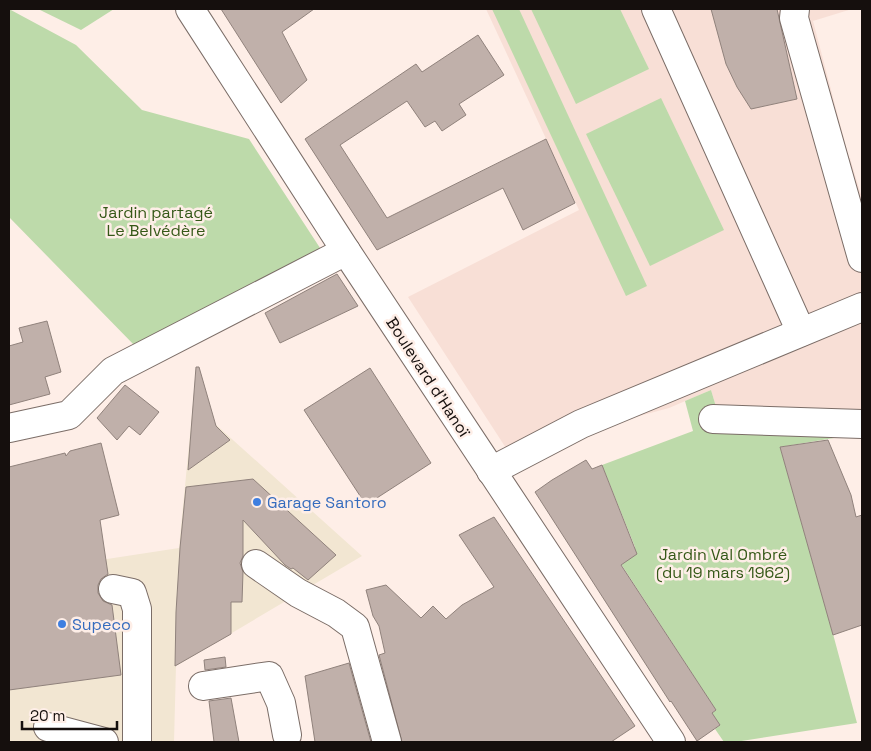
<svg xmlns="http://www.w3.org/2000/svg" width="871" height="751" font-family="'Space Grotesk',sans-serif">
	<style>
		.commercial { fill: #f2e6d2 }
		.built { fill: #f8dfd6 }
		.green { fill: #bddaaa }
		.building { fill: #c0b0aa; stroke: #90827c }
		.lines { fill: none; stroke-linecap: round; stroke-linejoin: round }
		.minor-casing { stroke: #7b6d67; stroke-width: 30 }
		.minor { stroke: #fff; stroke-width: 28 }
		.shop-dot { fill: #3f7fe0; stroke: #feeee7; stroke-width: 2 }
		.labels { text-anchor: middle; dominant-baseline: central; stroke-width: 5; stroke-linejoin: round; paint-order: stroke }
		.park-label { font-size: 16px; fill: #355817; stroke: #feeee7 }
		.street-label { font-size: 16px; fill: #150f0d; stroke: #feeee7 }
		.shop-label { font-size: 16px; fill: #366cbe; stroke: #feeee7; text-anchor: start }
	</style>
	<rect width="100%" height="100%" fill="#feeee7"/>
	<path class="commercial" d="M 193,404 L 362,556 L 176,666 L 174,742 L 9,742 L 9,574 L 179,548 Z"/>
	<path class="built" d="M 486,9 L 852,9 L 813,21 L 849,158 L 850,158 L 862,198 L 862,413 L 717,410 L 711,390 L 669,408 L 573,434 L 517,465 L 408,297 L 579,210 Z"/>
	<g class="green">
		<path d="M 9,9 L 76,45 L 142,110 L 249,139 L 322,251 L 136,347 L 9,217 Z"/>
		<path d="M 38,9 L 114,9 L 81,30 Z"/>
		<path d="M 492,9 L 519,9 L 647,286 L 626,296 Z"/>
		<path d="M 531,9 L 620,9 L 649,69 L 576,104 Z"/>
		<path d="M 661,98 L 724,230 L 650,266 L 586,134 Z"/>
		<path d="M 711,390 L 717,410 L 852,435 L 780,447 L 833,634 L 857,723 L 735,742 L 724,742 L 715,729 L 720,725 L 712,713 L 716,710 L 621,564 L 635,547 L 602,465 L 693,431 L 685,401 Z"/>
	</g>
	<g class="building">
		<path d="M 221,9 L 314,9 L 282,32 L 307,80 L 281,103 Z"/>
		<path d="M 711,9 L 777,9 L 797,99 L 751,109 L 737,87 L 726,64 Z"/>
		<path d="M 478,35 L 504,75 L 459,104 L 466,115 L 442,131 L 435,121 L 425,127 L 407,101 L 340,145 L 387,218 L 546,139 L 575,203 L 523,230 L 503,188 L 377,250 L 305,139 L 416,64 L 422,72 Z"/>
		<path d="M 337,274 L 358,306 L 280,343 L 265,313 Z"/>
		<path d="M 47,321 L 61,372 L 45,377 L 50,394 L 9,405 L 9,346 L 23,342 L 19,328 Z"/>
		<path d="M 196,367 L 199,367 L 216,426 L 230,440 L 188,470 Z"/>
		<path d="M 370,368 L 431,463 L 366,505 L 304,410 Z"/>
		<path d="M 125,385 L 159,412 L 140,435 L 129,426 L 117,440 L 97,418 Z"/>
		<path d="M 828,440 L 851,495 L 856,517 L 862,515 L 862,625 L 833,635 L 780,447 Z"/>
		<path d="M 101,443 L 119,515 L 100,520 L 108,574 L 101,579 L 98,585 L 98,593 L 103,601 L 112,605 L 121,675 L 9,690 L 9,467 L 65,453 L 66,456 L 70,451 Z"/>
		<path d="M 586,460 L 592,469 L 602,465 L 637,554 L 621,565 L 716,710 L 712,713 L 720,725 L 697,741 L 671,701 L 670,702 L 535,492 L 552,480 Z"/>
		<path d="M 253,479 L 336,555 L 308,580 L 293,568 L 291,569 L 285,565 L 243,520 L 243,556 L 240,563 L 243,572 L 242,602 L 231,602 L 231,634 L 175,666 L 176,612 L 180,548 L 186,487 Z"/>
		<path d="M 494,517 L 635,726 L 611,742 L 402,742 L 379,655 L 385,653 L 379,626 L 373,616 L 366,590 L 386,585 L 421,618 L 433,606 L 446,619 L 462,605 L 494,587 L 459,535 Z"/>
		<path d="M 225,657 L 226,667 L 205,670 L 204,660 Z"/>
		<path d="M 349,663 L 371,742 L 315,742 L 305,676 Z"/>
		<path d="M 231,698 L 239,742 L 214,742 L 209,701 Z"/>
	</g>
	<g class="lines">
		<defs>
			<g id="minor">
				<path d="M 190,9 L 346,251 L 671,742"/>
				<path d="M 656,9 L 801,332"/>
				<path d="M 795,9 L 794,18 L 862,258"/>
				<path d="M 713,419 L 862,424"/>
				<path d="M 9,428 L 69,415 L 113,371 L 346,251"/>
				<path d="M 491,471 L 581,424 L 862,307"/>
				<path d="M 256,564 L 298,593 L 336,613 L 355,627 L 387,742"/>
				<path d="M 113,589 L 132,593 L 137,609 L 137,742"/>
				<path d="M 203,686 L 269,676 L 281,703 L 287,735"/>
				<path d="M 48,727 L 104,742"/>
			</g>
		</defs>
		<use href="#minor" class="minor-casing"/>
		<use href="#minor" class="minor"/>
	</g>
	<g class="shop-dot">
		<circle cx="257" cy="502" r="5"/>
		<circle cx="62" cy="624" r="5"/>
	</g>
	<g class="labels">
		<g class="park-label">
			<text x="156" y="212">Jardin partagé<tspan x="156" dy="18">Le Belvédère</tspan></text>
			<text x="723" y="554">Jardin Val Ombré<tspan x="723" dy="18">(du 19 mars 1962)</tspan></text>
		</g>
		<g class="street-label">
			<text transform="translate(428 377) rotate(57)">Boulevard d'Hanoï</text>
		</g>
		<g class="shop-label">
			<text x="267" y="502">Garage Santoro</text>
			<text x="72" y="624">Supeco</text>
		</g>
	</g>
	<rect width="871" height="751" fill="none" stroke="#150f0d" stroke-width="20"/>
	<path d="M22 721v8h95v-8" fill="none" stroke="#150f0d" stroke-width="2.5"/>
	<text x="30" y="721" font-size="15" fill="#150f0d" stroke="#feeee7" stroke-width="4" paint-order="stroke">20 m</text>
</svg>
